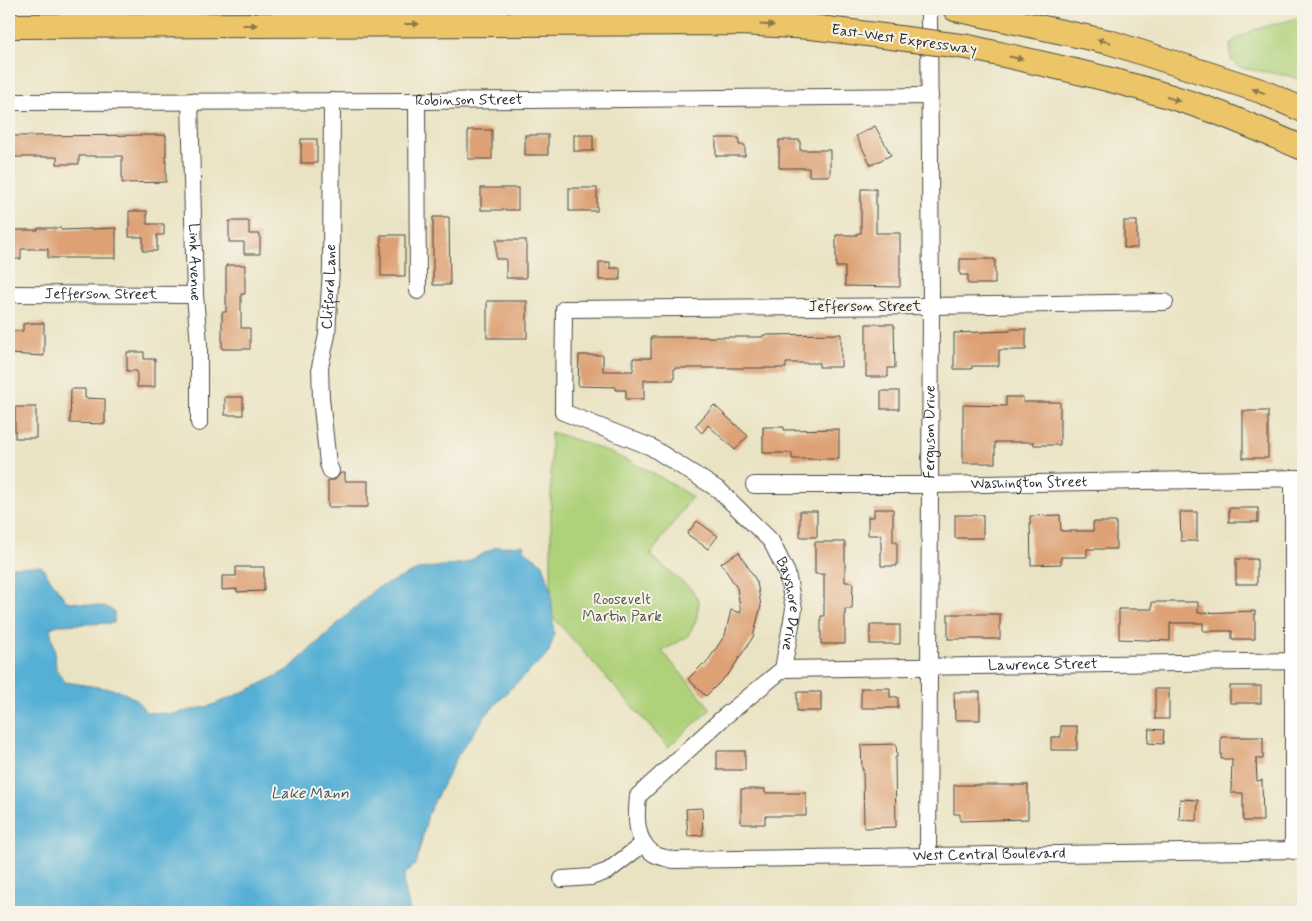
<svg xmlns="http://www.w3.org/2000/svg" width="1312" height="921" font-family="Mynerve,sans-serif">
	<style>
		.green { fill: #afd17a; stroke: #6d7e52 }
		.water { fill: #57b0d5; stroke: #416e80 }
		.building { fill: #dda174 }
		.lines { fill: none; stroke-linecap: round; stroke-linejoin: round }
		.minor-casing { stroke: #484742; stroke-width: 18 }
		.highway-casing { stroke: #484742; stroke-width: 26 }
		.minor { stroke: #fff; stroke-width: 16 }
		.highway { stroke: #ecc569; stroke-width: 24 }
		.highway-bridge-casing { stroke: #484742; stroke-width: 26; stroke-linecap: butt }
		.highway-bridge { stroke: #ecc569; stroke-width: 24 }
		.oneway { fill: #8c784a }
		.labels { text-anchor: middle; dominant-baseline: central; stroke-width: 4; stroke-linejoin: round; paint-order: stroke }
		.street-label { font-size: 15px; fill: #2b2b2b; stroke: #f7f3e8 }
		.park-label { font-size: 15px; fill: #4c543f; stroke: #f7f3e8 }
		.water-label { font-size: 16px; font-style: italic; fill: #3a5a66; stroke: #f7f3e8 }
	</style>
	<rect width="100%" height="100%" fill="#f7f3e8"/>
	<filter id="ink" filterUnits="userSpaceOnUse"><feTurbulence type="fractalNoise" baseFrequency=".02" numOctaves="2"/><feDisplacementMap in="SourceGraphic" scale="10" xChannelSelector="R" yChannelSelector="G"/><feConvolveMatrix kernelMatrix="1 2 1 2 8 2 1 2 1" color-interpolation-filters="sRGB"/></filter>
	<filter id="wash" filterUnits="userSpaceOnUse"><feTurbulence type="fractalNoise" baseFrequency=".0096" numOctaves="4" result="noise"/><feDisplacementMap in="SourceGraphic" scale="20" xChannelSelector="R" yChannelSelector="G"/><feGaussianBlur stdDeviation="1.12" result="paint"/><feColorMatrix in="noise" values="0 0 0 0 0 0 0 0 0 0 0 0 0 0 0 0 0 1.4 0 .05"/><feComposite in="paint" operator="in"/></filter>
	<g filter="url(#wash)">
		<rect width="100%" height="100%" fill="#eae3c3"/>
		<g class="green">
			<path d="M 1303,16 L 1303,82 L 1290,76 L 1241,68 L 1231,60 L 1230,44 C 1251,26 1278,25 1303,16 Z"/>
			<path d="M 551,432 C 602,447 648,467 692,497 L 650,555 L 692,590 L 699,602 L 696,621 L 687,637 L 662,651 L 711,709 L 668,747 L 551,615 Z"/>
		</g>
		<path class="water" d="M 523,545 L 525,551 L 543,564 L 551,590 L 554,636 L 548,654 L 509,690 L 487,714 L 458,755 L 428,814 L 416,864 L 405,874 L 404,883 L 410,912 L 9,912 L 9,567 L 41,566 L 66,601 L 106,607 L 114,611 L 114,623 L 58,625 L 50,628 L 55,653 L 56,669 L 65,682 L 118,690 L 136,699 L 146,712 L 173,714 L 210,706 L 255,687 L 289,669 L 375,589 L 420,569 L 465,563 L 496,547 Z"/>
		<g id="blocks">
			<g class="building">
				<path d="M 875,126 L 891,155 L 871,165 L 856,136 Z"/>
				<rect x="468" y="130" width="24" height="29"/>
				<path d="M 166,135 L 166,182 L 122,183 L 122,156 L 79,156 L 79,164 L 57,164 L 57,157 L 9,157 L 9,136 Z"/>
				<rect x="525" y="135" width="23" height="20"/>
				<rect x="574" y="135" width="19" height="16"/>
				<path d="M 716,138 L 739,138 L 739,145 L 745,145 L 745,156 L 716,156 Z"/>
				<rect x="301" y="139" width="16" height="24"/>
				<path d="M 779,140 L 800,140 L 800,150 L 830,150 L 830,176 L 809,176 L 809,168 L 779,168 Z"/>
				<rect x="481" y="188" width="37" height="22"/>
				<rect x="569" y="188" width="28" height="23"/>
				<path d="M 861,189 L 876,189 L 876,233 L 900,233 L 900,287 L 845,286 L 845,267 L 836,267 L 836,235 L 857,235 L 857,233 L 861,233 Z"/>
				<path d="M 129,211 L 147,211 L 147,224 L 164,224 L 164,235 L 157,235 L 157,251 L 143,251 L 143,237 L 129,237 Z"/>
				<path d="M 433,217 L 449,217 L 450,285 L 433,285 Z"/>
				<path d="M 229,221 L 249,221 L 249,234 L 260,234 L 260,254 L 244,254 L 244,242 L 229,242 Z"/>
				<rect x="1124" y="221" width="13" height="27"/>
				<path d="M 38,228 L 61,228 L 61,230 L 116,228 L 116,258 L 48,258 L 48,249 L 21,249 L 21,259 L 10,259 L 10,230 L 38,230 Z"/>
				<rect x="381" y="235" width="24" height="41"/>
				<path d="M 496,240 L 526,240 L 526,278 L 506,278 L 506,259 L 496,259 Z"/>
				<path d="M 960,259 L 995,259 L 995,284 L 968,284 L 968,275 L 960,275 Z"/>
				<path d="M 599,262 L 610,262 L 610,268 L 620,268 L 620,280 L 599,280 Z"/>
				<path d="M 226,265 L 245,265 L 245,294 L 241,294 L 241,328 L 250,328 L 250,349 L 222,349 L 222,312 L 226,312 Z"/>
				<rect x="487" y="301" width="40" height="37"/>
				<path d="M 29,323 L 44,323 L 44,356 L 9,354 L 9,331 L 23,331 L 23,324 Z"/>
				<path d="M 866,324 L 894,324 L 895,368 L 888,368 L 888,377 L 866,377 Z"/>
				<path d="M 1010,329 L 1026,329 L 1026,350 L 999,350 L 999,366 L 972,366 L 972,369 L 954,369 L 954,333 L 1010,331 Z"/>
				<path d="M 841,334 L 841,367 L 819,367 L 819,363 L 786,363 L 786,368 L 674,368 L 674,380 L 644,380 L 644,399 L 626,399 L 626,390 L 616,390 L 616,387 L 578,386 L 579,355 L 603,355 L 603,371 L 633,371 L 633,358 L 651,358 L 651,337 L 763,337 L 763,335 Z"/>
				<path d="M 127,352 L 144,352 L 144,359 L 155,359 L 155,387 L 137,387 L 137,371 L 127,371 Z"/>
				<path d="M 71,389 L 85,389 L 85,398 L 105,399 L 105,424 L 70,423 Z"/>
				<rect x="881" y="391" width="18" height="18"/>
				<rect x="225" y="397" width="18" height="18"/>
				<path d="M 1006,397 L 1023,397 L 1023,402 L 1060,402 L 1060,445 L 1034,445 L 1034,442 L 995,442 L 995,463 L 963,463 L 963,405 L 1006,406 Z"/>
				<path d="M 714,405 L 748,436 L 735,450 L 708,425 L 702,433 L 695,426 Z"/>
				<rect x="15" y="407" width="21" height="31"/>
				<rect x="1243" y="411" width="25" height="47"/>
				<path d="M 763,427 L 784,427 L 784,430 L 839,429 L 839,459 L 792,459 L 792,453 L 763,453 Z"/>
				<path d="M 341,473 L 345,473 L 345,481 L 368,481 L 368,507 L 328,507 L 328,480 L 335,480 Z"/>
				<rect x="1229" y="508" width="29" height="14"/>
				<path d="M 874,509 L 893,509 L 893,542 L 897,542 L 897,566 L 881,566 L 881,535 L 868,535 L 868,517 L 874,517 Z"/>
				<rect x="800" y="511" width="17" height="26"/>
				<path d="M 1180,512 L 1197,512 L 1197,541 L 1181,541 Z"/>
				<rect x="955" y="515" width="28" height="23"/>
				<path d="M 1060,515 L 1061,531 L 1093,531 L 1093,522 L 1116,522 L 1116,549 L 1087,549 L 1087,557 L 1061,557 L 1061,564 L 1031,565 L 1030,516 Z"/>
				<path d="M 697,521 L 718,536 L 708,549 L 687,534 Z"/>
				<path d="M 815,542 L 845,542 L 845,582 L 853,582 L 852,609 L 845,609 L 845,644 L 821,644 L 821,616 L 824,616 L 824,574 L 815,574 Z"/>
				<path d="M 739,552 L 757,582 L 761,606 L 753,637 L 730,672 L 706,696 L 688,679 L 703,664 L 705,665 L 725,635 L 731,610 L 741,613 L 737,588 L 721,563 Z"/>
				<rect x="1236" y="559" width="21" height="25"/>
				<path d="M 236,567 L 264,567 L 264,591 L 237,592 L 237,589 L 222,590 L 222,576 L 236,576 Z"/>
				<path d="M 1152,602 L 1198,602 L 1198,613 L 1255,611 L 1255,639 L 1232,639 L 1232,631 L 1203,631 L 1203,623 L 1170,623 L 1170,641 L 1119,639 L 1119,609 L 1152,609 Z"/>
				<rect x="948" y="614" width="52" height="25"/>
				<rect x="870" y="625" width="30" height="19"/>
				<rect x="1230" y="686" width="31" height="17"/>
				<path d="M 861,688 L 890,688 L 890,697 L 898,697 L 898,708 L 861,708 Z"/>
				<rect x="1155" y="689" width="14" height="30"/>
				<rect x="797" y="692" width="24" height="19"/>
				<path d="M 954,692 L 980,692 L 980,720 L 955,720 Z"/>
				<path d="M 1061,726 L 1077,726 L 1077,750 L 1051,750 L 1051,737 L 1061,737 Z"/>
				<path d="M 1149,729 L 1164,730 L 1163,744 L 1148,743 Z"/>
				<path d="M 1221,737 L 1263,737 L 1263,759 L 1256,759 L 1257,781 L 1262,780 L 1263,821 L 1243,821 L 1243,793 L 1231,793 L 1232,759 L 1221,759 Z"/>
				<path d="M 896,744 L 897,757 L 895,758 L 896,827 L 864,828 L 863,769 L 862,769 L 861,745 Z"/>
				<rect x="717" y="751" width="28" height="19"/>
				<path d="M 954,785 L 1028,785 L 1028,819 L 960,821 L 960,814 L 954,814 Z"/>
				<path d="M 741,789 L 765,789 L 765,793 L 806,793 L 806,816 L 765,816 L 765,824 L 741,824 Z"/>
				<path d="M 1180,799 L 1198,800 L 1197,821 L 1179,820 Z"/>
				<path d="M 702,808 L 703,835 L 688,836 L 686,809 Z"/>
			</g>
		</g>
	</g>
	<g filter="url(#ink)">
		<use href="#blocks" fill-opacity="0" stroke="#484742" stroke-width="1"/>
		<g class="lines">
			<defs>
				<g id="minor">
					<path id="s1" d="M 190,101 L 195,295 L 199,345 L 199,423"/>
					<path d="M 417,101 L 418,291"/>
					<path id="s2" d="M 9,102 L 417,101 L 930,96"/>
					<path id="s3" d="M 9,294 L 195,295"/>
					<path id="s4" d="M 1165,302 L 931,306 L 564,309 L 563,412 L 651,447 L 719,490 L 771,541 L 787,573 L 794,609 L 783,669 L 724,717 L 638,796 C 636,816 634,840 654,854 C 659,857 667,858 673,860 L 1303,850"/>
					<path id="s5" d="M 331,471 L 328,464 L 321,398 L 320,367 L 327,335 L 331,269 L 332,101"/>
					<path d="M 1293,478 L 1293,851"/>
					<path id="s6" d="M 754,485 L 930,485 L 1303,478"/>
					<path id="s7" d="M 783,669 L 1303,661"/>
					<path id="s8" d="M 928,856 L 931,306 L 929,9"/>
					<path d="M 562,879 L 591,877 L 608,871 L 643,844"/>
				</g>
				<g id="highway">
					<path d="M 955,9 L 1109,42 L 1261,91 L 1303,110"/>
					<path d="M 9,26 L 741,23 L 811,27 L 891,37"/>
					<path d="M 968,47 C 1052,66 1138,83 1219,113 C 1247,124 1275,136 1303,148"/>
				</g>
			</defs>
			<use href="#minor" class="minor-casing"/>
			<use href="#highway" class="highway-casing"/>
			<use href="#minor" class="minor"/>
			<use href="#highway" class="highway"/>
			<defs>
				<path id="highway-bridge" d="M 891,37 L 968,47"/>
			</defs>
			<use href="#highway-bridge" class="highway-bridge-casing"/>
			<use href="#highway-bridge" class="highway-bridge"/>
		</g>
		<defs><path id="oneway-solid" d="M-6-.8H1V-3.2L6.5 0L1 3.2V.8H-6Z" transform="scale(1.25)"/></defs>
		<g class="oneway">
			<use href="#oneway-solid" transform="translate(412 24)"/>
			<use href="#oneway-solid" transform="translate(250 25)"/>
			<use href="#oneway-solid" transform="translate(767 25) rotate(3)"/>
			<use href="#oneway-solid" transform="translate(1104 41) rotate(-167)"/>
			<use href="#oneway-solid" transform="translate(1016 58) rotate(12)"/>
			<use href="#oneway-solid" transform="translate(1259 91) rotate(-160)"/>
			<use href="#oneway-solid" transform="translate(1173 99) rotate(17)"/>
		</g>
	</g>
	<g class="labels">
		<g class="street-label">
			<text transform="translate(904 40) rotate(8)">East-West Expressway</text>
			<text stroke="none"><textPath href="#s2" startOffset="460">Robinson Street</textPath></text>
			<text stroke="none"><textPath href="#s1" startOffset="161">Link Avenue</textPath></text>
			<text stroke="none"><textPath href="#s5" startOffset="186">Clifford Lane</textPath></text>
			<text stroke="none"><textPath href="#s3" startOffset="92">Jefferson Street</textPath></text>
			<text x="865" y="307">Jefferson Street</text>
			<text stroke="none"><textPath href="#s8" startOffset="424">Ferguson Drive</textPath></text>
			<text stroke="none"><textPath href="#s6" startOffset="275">Washington Street</textPath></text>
			<text stroke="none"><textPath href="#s4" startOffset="1019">Bayshore Drive</textPath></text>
			<text stroke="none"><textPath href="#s7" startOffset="260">Lawrence Street</textPath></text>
			<text stroke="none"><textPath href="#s4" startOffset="1678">West Central Boulevard</textPath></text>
		</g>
		<g class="park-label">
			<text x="622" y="600">Roosevelt<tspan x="622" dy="17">Martin Park</tspan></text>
		</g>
		<g class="water-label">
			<text x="310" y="793">Lake Mann</text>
		</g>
	</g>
	<rect width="1312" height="921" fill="none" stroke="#f7f3e8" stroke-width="30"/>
</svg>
